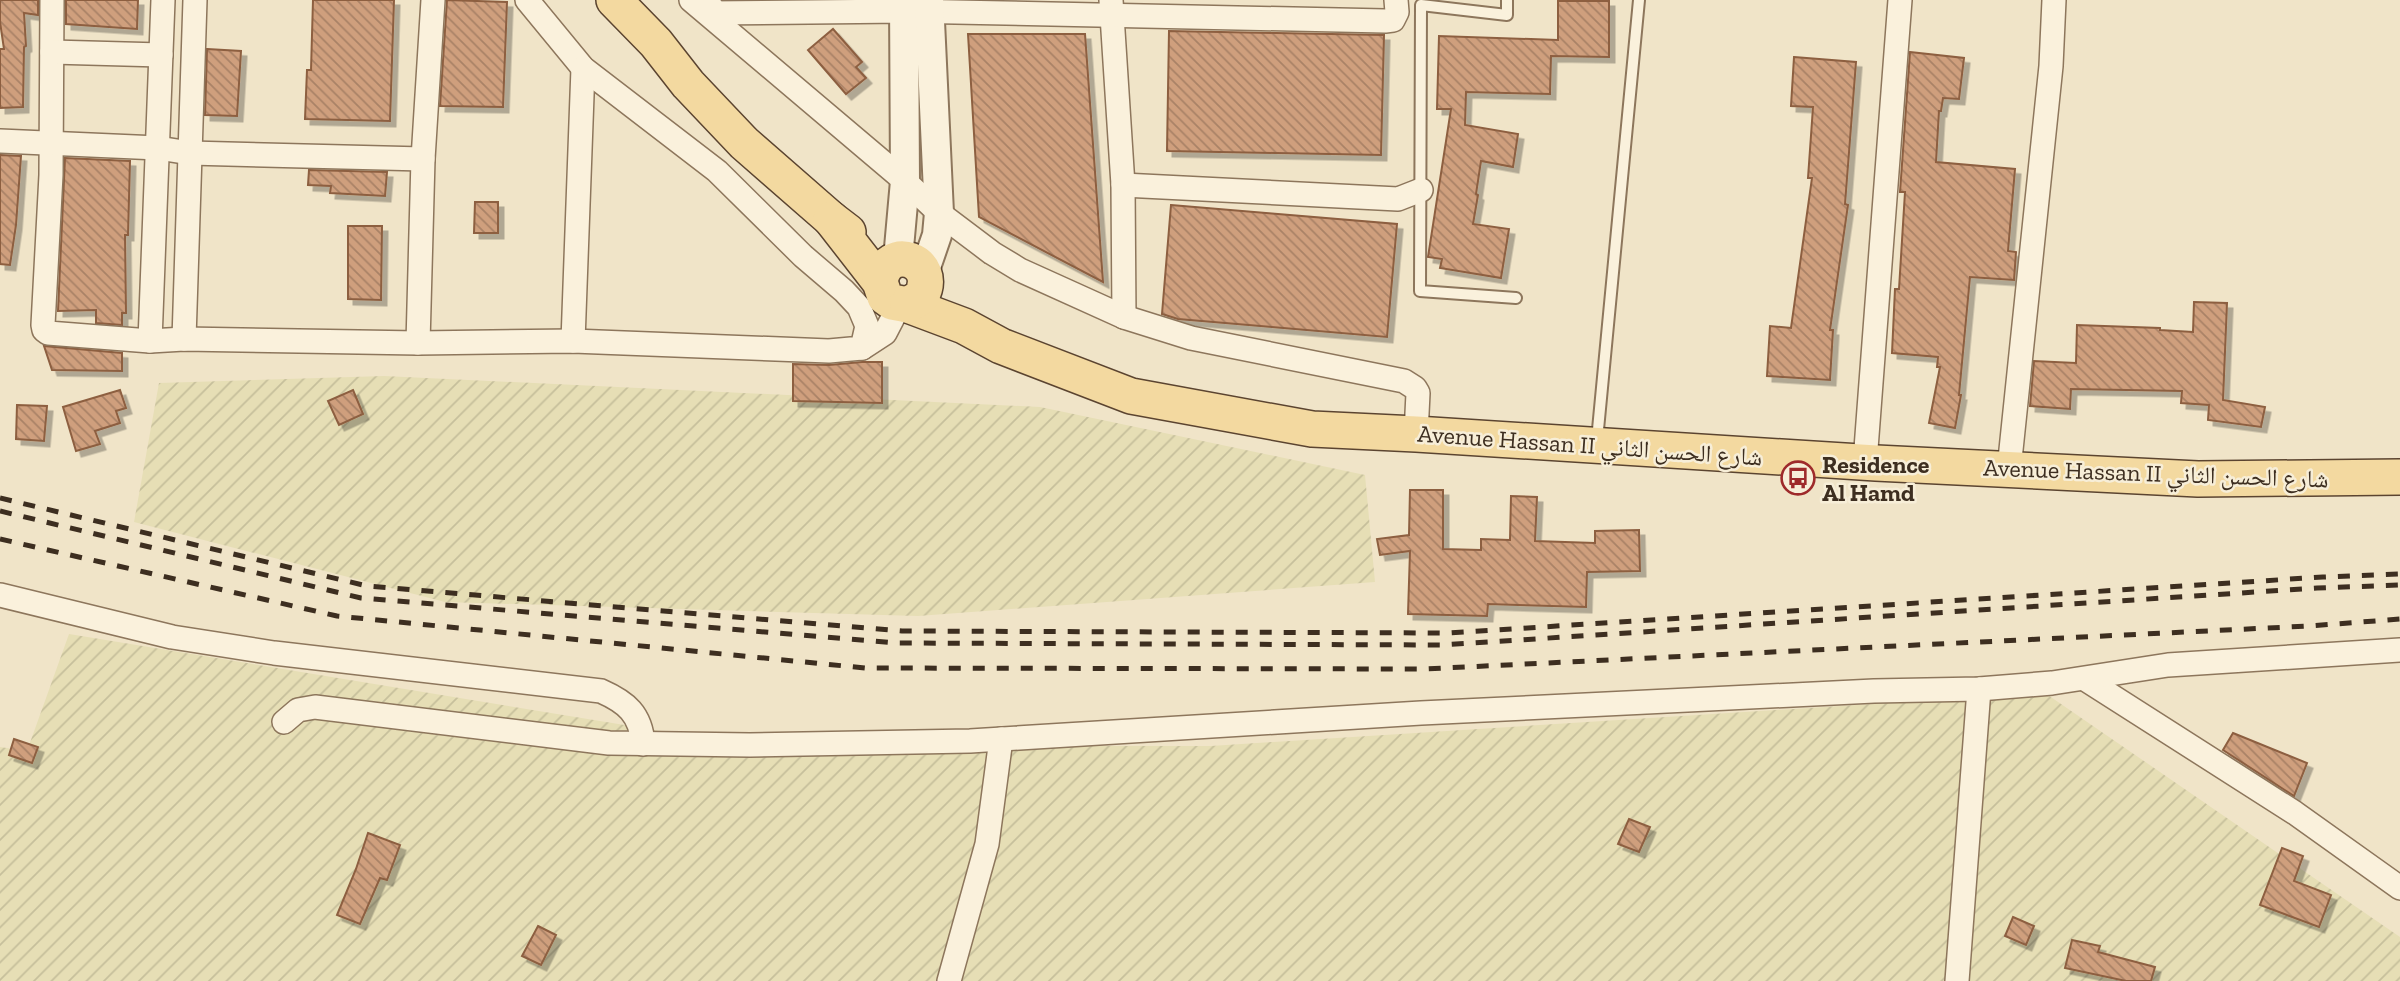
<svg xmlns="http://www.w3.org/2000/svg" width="2400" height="981" font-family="'Zilla Slab','Noto Naskh Arabic',serif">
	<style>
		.farmland { fill: url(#farmland-furrows) }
		.building { fill: url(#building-back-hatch); stroke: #8d5f41; stroke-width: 2; filter: url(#shadow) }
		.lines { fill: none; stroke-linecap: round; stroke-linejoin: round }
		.service-casing { stroke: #8d765c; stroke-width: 14 }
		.minor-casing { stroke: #8d765c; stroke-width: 26 }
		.tertiary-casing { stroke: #8d765c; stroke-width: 32 }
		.primary-casing { stroke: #5b4430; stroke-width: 38 }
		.service { stroke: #faf1dc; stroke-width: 10 }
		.minor { stroke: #faf1dc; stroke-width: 23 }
		.tertiary { stroke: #faf1dc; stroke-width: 28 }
		.primary { stroke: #f3d9a0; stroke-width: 35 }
		.rail { stroke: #3d2e20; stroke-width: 5; stroke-dasharray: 12 12; stroke-linecap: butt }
		.labels { text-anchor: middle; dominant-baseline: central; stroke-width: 5; stroke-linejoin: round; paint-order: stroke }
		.street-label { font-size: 24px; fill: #3d2e20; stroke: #f7eed8 }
		.poi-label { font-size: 24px; font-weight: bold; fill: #3d2e20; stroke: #f7eed8; text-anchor: start }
	</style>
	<defs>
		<pattern id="farmland-furrows" width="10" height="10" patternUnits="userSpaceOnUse" patternTransform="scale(1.75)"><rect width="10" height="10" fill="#e6deb5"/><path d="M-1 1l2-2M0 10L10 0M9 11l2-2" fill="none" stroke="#c6bf9b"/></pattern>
		<pattern id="building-back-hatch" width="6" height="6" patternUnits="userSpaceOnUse" patternTransform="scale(1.75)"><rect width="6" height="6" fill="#cf9f7d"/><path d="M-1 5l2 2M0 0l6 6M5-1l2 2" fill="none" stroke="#a98266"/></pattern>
		<filter id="shadow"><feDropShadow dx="5.5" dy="5.5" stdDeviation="0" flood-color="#0004"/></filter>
	</defs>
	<rect width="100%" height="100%" fill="#f0e4c8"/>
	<g class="farmland">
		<path d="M 384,376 L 1040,407 L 1365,475 L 1375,582 L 918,616 L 445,602 L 134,522 L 159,383 Z"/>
		<path d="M 69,634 L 753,746 L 1211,746 L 2045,693 L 2400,937 L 2400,981 L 0,981 L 0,747 L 27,751 Z"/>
	</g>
	<g class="building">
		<path d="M 0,0 L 38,0 L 38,15 L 24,13 L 26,46 L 24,47 L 23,107 L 0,108 L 0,49 L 4,49 L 0,22 Z"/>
		<path d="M 66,0 L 138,0 L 137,29 L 66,24 Z"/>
		<path d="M 313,0 L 394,0 L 390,121 L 305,119 L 307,70 L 311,70 Z"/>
		<path d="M 447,0 L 507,2 L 503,107 L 440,106 Z"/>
		<path d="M 1558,1 L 1609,1 L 1609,57 L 1551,56 L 1550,94 L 1466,92 L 1465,125 L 1518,134 L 1513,167 L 1481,161 L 1476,194 L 1478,195 L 1473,224 L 1509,229 L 1501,278 L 1440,268 L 1442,259 L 1428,257 L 1451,109 L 1437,109 L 1439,36 L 1558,40 Z"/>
		<path d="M 833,29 L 862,62 L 856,67 L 866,78 L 846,94 L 808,50 Z"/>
		<path d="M 1169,31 L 1384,35 L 1381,155 L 1167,151 Z"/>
		<path d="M 968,34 L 1085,34 L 1103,282 L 979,217 Z"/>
		<path d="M 207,49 L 241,51 L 237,116 L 205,115 Z"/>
		<path d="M 1910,52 L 1964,58 L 1959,99 L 1943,98 L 1941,111 L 1939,111 L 1936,162 L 2015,169 L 2008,251 L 2016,252 L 2014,280 L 1970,277 L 1959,395 L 1961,395 L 1955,428 L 1929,423 L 1940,367 L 1937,367 L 1938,357 L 1892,353 L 1895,289 L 1899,289 L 1905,192 L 1900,192 Z"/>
		<path d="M 1794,57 L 1856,62 L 1845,204 L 1848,205 L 1830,330 L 1833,330 L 1830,380 L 1767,376 L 1770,326 L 1791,328 L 1812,178 L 1808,178 L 1813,107 L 1791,106 Z"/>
		<path d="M 0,155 L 21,156 L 16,225 L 10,265 L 0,264 Z"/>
		<path d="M 65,158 L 130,161 L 128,235 L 125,235 L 126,313 L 122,313 L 122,325 L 96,323 L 96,310 L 58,311 Z"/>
		<path d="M 309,170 L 387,172 L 385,196 L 330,193 L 331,186 L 308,185 Z"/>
		<path d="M 475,202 L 498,202 L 498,233 L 474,233 Z"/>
		<path d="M 1171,205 L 1397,224 L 1387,337 L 1178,319 L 1162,314 Z"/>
		<path d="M 348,226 L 382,226 L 381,300 L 348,299 Z"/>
		<path d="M 2194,302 L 2227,303 L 2223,400 L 2265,407 L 2261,427 L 2208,420 L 2209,405 L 2181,403 L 2182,391 L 2071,389 L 2070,409 L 2030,406 L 2034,361 L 2076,363 L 2077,325 L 2160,328 L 2160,330 L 2193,332 Z"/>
		<path d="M 44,346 L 122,353 L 122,371 L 52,370 Z"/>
		<path d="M 862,362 L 882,362 L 882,403 L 793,401 L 793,364 L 829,365 Z"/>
		<path d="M 120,390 L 126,408 L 116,411 L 120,423 L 95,431 L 100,444 L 76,451 L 63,407 Z"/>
		<path d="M 353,390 L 363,414 L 339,425 L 328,401 Z"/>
		<path d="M 17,405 L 47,406 L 44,441 L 16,439 Z"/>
		<path d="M 1410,490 L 1443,490 L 1443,549 L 1481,550 L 1481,539 L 1510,540 L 1511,496 L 1537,497 L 1535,541 L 1595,543 L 1595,531 L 1639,530 L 1640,571 L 1587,572 L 1586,607 L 1488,604 L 1487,616 L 1408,614 L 1410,551 L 1380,555 L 1377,539 L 1409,535 Z"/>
		<path d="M 2233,733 L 2307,763 L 2294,796 L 2223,750 Z"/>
		<path d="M 14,739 L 38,747 L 32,763 L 9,755 Z"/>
		<path d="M 1629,819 L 1650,827 L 1639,852 L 1618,844 Z"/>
		<path d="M 368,833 L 400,845 L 387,880 L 380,878 L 360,924 L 337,915 L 356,869 Z"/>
		<path d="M 2282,848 L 2303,856 L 2294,881 L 2331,895 L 2319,927 L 2260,905 Z"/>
		<path d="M 2013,917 L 2034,926 L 2026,945 L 2005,936 Z"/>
		<path d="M 538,926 L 556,935 L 541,965 L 522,956 Z"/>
		<path d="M 2072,940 L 2100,946 L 2098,952 L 2155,967 L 2151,981 L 2126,981 L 2065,968 Z"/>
	</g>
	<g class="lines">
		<defs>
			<g id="service">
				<path d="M 1507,0 L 1507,15 L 1421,5 L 1420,291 L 1516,298"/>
				<path d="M 1597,440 L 1639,0"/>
			</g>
			<g id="minor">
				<path d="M 52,0 L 51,175 L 43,325 L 44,330 L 48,333 L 150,341 L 184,339 L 418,343 L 573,341 L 829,351 L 862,348 L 867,326 L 859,307 L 844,291 L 803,256 L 717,171 L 583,68 L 527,0"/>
				<path d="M 691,0 L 905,181 L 939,213 L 992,253 L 1020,270 L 1124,317 L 1191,338 L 1404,381 L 1415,388 L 1418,393 L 1416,434"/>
				<path d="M 1111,0 L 1123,185 L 1124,317"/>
				<path d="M 712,8 L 709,13 L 905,11 L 1385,21 L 1393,20 L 1397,12 L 1396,0"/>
				<path d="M 52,52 L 161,55"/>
				<path d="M 0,141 L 158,148 L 190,153 L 423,159"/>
				<path d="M 1123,185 L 1398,199 L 1421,190"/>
				<path d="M 184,339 L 195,0"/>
				<path d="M 150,341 L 163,0"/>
				<path d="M 573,341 L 583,68"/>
				<path d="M 418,343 L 423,159 L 433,0"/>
				<path d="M 862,348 L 885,333 L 900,304"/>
				<path d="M 1865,462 L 1900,0"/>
				<path d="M 2009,469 L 2051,66 L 2054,0"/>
				<path d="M 0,595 L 172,637 L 274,653 L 601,691 C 626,702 641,714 643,744"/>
				<path d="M 2085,679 L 2295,813 L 2400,888"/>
				<path d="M 284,722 L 298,710 L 315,707 L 609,743 L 750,745 L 970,741 L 1421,713 L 1874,691 L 1979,689 L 2052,683 L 2168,665 L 2400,650"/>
				<path d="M 949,981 L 987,844 L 1001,739"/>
				<path d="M 1957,981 L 1979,689"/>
			</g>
			<g id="tertiary">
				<path d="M 898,259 L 905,181 L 904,0"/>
				<path d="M 924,273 L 937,235 L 939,213 L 929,0"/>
			</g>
			<g id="primary">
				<path d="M 614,0 L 656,43 L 688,84 L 744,143 L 831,219 L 848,232"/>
				<path d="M 831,219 L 880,282 L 885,297 L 892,302 L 908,305 L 964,326 L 1001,346 L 1131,396 L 1312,429 L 1416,434 L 1876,463 L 2198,479 L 2400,477"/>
				<path d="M 880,282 C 886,241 941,260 921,297 L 908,305"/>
			</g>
		</defs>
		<use href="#service" class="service-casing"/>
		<use href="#minor" class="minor-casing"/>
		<use href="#tertiary" class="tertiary-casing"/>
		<use href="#primary" class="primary-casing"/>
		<use href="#service" class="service"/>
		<use href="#minor" class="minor"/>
		<use href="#tertiary" class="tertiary"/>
		<use href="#primary" class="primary"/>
		<g class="rail">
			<path d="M 0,498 L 367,586 L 902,631 L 1448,633 L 2323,577 L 2400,574"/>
			<path d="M 0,511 L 361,598 L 896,643 L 1442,645 L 2317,588 L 2400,585"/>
			<path d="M 0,539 L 337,616 L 865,668 L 1423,669 L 2309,626 L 2400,619"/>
		</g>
	</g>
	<defs>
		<symbol id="bus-ring" viewBox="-11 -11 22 22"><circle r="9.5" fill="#f7eed8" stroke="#9e2a2b" stroke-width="1.5"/><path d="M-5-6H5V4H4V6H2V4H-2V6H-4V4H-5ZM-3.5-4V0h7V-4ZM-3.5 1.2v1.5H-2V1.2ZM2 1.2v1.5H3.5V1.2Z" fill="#9e2a2b"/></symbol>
	</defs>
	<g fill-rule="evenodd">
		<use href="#bus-ring" x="1779" y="459" width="38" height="38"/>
	</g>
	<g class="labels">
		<g class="street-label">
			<text transform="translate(1590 445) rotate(4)">Avenue Hassan II شارع الحسن الثاني</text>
			<text transform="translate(2156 473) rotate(2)">Avenue Hassan II شارع الحسن الثاني</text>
		</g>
		<g class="poi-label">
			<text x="1822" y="464">Residence<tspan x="1822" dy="28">Al Hamd</tspan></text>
		</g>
	</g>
</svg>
